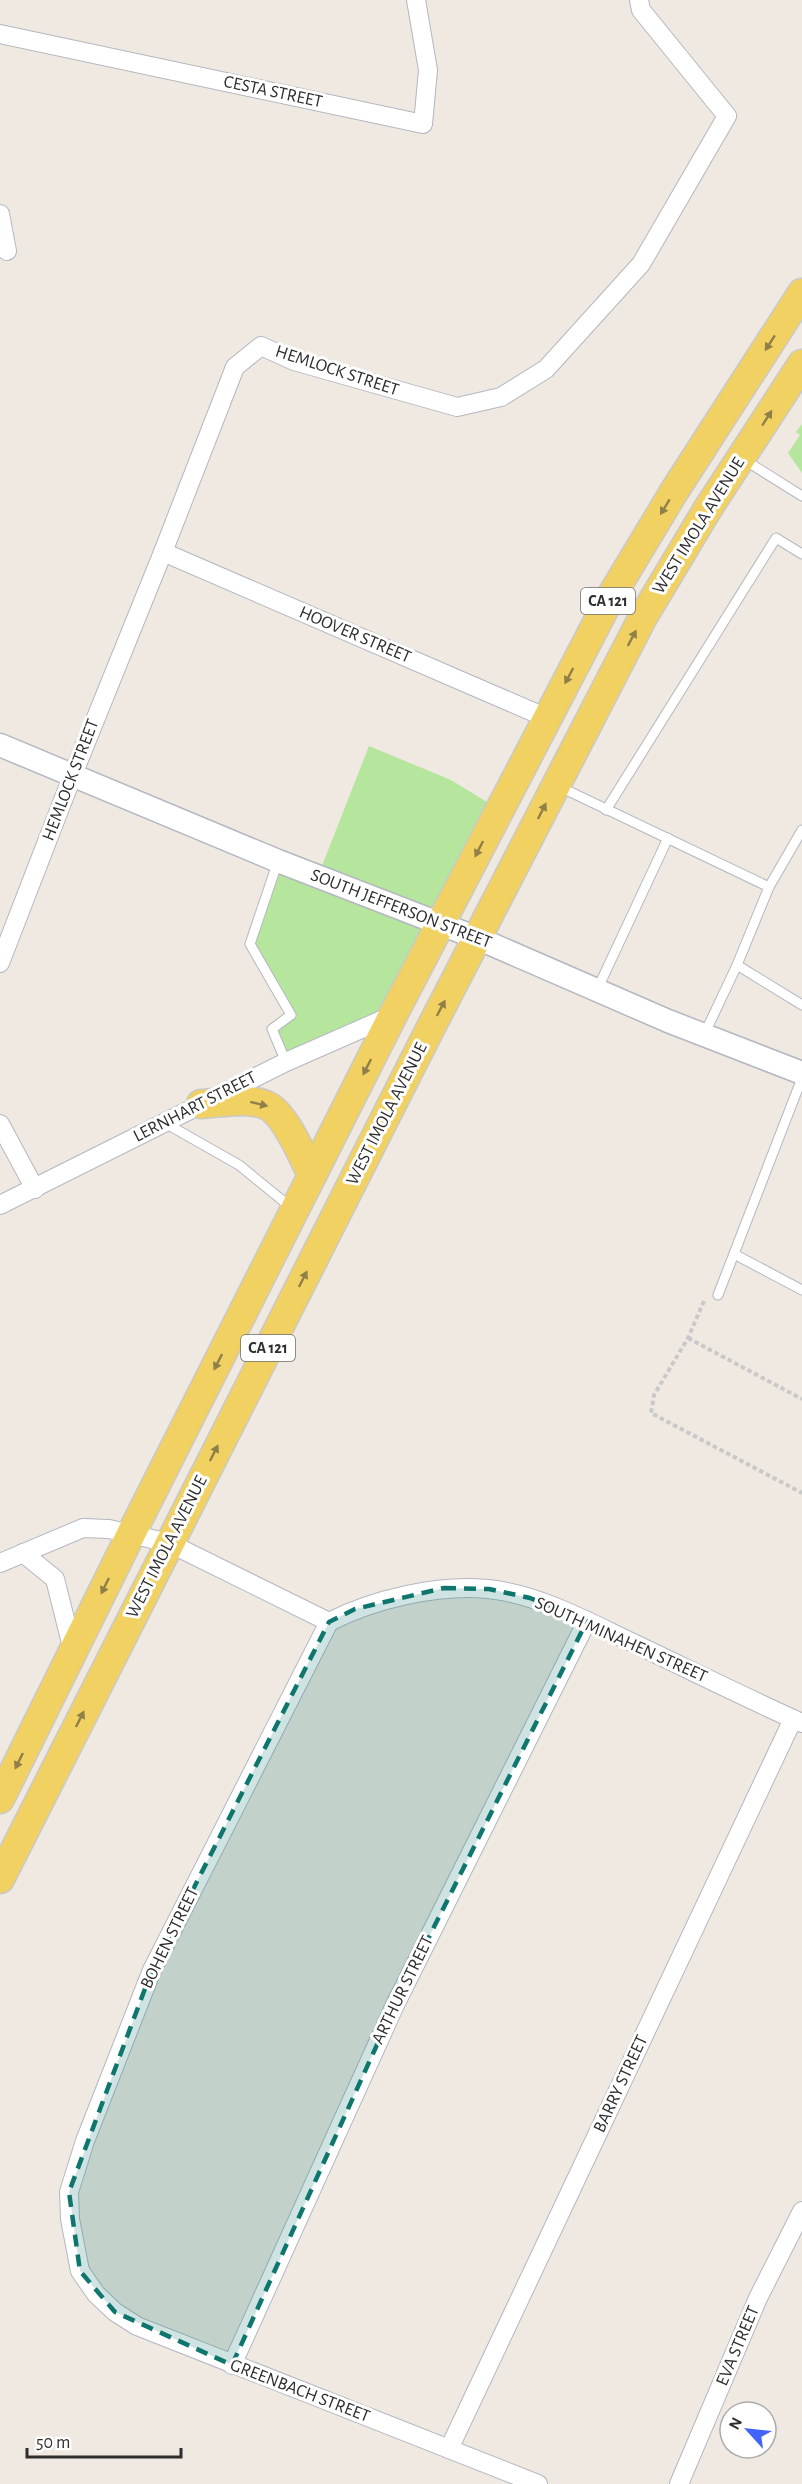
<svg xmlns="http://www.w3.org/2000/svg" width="802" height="2484" font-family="'Alegreya Sans',sans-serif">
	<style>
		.grass { fill: #b6e59e }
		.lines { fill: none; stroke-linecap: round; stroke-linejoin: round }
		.service-casing { stroke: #b4b7c1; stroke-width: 11 }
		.minor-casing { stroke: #b4b7c1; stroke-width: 20 }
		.tertiary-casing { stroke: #b4b7c1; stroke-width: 25 }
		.primary-casing { stroke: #c9c9c9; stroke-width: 31 }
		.path { stroke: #c9c9c9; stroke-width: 4; stroke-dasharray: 4.5 3; stroke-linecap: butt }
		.service { stroke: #fff; stroke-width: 9 }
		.minor { stroke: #fff; stroke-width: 18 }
		.tertiary { stroke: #fff; stroke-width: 22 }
		.primary { stroke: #f2d163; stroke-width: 28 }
		.oneway { fill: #908048 }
		.marked { fill: #0f766e; fill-opacity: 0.2; stroke: #0f766e; stroke-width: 4.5; stroke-dasharray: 12 8; stroke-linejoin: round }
		.labels { text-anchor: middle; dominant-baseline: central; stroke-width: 6; stroke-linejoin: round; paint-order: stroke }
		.shield { fill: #fff; stroke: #6d6d6d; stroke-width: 1.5 }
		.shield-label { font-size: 16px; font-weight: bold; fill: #2e2e2e }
		.street-label { font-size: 18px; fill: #2e2e2e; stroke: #fff }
	</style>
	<rect width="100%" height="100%" fill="#efe9e1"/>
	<g class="grass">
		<path d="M 802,424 L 802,473 L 788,453 L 800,435 L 796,432 Z"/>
		<path d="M 369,746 L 451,780 L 500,810 L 393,1015 L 286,1062 L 272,1029 L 291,1015 L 250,944 L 278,861 L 318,876 Z"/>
	</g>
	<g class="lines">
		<defs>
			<g id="service">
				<path d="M 743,459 L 802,496"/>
				<path d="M 558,786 L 769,887"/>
				<path d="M 606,810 L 776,538 L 802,554"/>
				<path d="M 278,861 L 250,944 L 291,1015 L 272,1029 L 286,1062"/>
				<path d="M 737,965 L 802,1005"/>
				<path d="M 597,990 L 668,838"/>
				<path d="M 704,1035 L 737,965 L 769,887 L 802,830"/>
				<path d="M 165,1123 L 239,1165 L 293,1209"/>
				<path d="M 734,1254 L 802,1290"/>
				<path d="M 718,1295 L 802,1078"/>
			</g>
			<g id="minor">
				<path d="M 0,34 L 423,124 L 428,70 L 416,0"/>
				<path d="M 0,214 L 7,251"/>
				<path d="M 163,552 L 547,718"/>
				<path d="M 0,963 L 72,777 L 163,552 L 235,367 L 261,346 L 294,361 L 457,407 L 501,397 L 546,369 L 641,264 L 727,116 L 641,10 L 639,0"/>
				<path d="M 0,1124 L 35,1189"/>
				<path d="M 0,1205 L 286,1062 L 393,1015"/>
				<path d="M 23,1553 L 55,1579 L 73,1651"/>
				<path d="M 0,1563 L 83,1528 L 109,1529 L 169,1543 L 329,1622 C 374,1599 438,1584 488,1589 C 537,1594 585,1620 629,1641 C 686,1668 744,1697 802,1723"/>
				<path d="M 329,1622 L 152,1970 L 85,2141 L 69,2192 L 70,2219 L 80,2271 L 96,2294 L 115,2312 L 137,2326 L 538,2484"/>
				<path d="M 232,2365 L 395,2005 L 587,1621"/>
				<path d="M 449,2449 L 793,1719"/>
				<path d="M 679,2484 L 758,2298 L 802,2211"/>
			</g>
			<path id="tertiary" d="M 0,745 L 278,861 L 477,938 L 668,1021 L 802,1073"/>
			<g id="primary">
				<path d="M 201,1104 C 221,1103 247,1097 266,1105 C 285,1113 303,1157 312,1175"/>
				<path d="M 0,1799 L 131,1534 L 393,1015 L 610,598 L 675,490 L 802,293"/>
				<path d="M 0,1879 L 428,1033 L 643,617 L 707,510 L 802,364"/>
			</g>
		</defs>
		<use href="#service" class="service-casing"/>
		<use href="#minor" class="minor-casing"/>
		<use href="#tertiary" class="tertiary-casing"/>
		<use href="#primary" class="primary-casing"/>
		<g class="path">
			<path d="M 704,1301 L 688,1338 L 654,1395 L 651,1413 L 802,1493"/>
			<path d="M 688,1338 L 802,1399"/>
		</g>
		<use href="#service" class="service"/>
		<use href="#minor" class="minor"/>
		<use href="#tertiary" class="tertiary"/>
		<use href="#primary" class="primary"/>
	</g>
	<defs><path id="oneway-solid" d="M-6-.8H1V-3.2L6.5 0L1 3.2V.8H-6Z" transform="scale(1.5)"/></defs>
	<g class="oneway">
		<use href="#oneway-solid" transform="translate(770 343) rotate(123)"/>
		<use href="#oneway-solid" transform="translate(767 418) rotate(-57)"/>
		<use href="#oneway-solid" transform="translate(665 507) rotate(121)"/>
		<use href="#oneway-solid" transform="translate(632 638) rotate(-62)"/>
		<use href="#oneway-solid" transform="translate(569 676) rotate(118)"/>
		<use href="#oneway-solid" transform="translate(542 811) rotate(-63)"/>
		<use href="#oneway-solid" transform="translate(479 849) rotate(117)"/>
		<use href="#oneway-solid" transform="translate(441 1008) rotate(-62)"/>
		<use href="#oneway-solid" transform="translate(367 1067) rotate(117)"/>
		<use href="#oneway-solid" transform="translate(259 1104) rotate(14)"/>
		<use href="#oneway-solid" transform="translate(303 1279) rotate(-63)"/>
		<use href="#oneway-solid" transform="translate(218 1362) rotate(117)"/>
		<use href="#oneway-solid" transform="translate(214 1453) rotate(-63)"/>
		<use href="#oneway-solid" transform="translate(105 1586) rotate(116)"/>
		<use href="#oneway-solid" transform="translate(80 1719) rotate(-63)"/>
		<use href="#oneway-solid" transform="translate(19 1761) rotate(116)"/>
	</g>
	<path class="marked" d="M 444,1588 L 489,1589 L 530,1598 L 587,1621 L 395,2005 L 232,2365 L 115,2312 L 80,2271 L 69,2192 L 152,1970 L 329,1622 L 355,1609 Z"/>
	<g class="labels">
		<g class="shield">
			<rect x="581" y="588" width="54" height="26" rx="4.5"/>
			<rect x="241" y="1335" width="54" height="26" rx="4.5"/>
		</g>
		<g class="shield-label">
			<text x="608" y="601">CA 121</text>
			<text x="268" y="1348">CA 121</text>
		</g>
		<g class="street-label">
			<text transform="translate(273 92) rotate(12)">CESTA STREET</text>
			<text transform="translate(337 371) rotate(18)">HEMLOCK STREET</text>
			<text transform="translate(699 526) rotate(-58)">WEST IMOLA AVENUE</text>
			<text transform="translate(355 635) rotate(23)">HOOVER STREET</text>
			<text transform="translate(71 780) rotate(-69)">HEMLOCK STREET</text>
			<text transform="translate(401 909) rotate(21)">SOUTH JEFFERSON STREET</text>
			<text transform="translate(195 1107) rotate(-27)">LERNHART STREET</text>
			<text transform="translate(387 1114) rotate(-63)">WEST IMOLA AVENUE</text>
			<text transform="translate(167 1547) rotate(-63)">WEST IMOLA AVENUE</text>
			<text transform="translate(621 1640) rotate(24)">SOUTH MINAHEN STREET</text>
			<text transform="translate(170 1938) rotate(-64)">BOHEN STREET</text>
			<text transform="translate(403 1990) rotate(-64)">ARTHUR STREET</text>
			<text transform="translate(621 2084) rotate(-65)">BARRY STREET</text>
			<text transform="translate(738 2346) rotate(-67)">EVA STREET</text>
			<text transform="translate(300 2391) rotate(21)">GREENBACH STREET</text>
		</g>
	</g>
	<g transform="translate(748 2430) rotate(297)"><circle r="28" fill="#ffffff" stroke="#ababab" stroke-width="1.5"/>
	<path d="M0-4.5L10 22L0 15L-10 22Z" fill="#4264fb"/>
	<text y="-9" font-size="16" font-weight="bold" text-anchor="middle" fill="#2e2e2e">N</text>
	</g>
	<path d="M27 2448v9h154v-9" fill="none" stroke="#2e2e2e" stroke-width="3"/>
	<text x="36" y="2448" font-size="18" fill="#2e2e2e" stroke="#ffffff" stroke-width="4.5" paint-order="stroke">50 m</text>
</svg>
